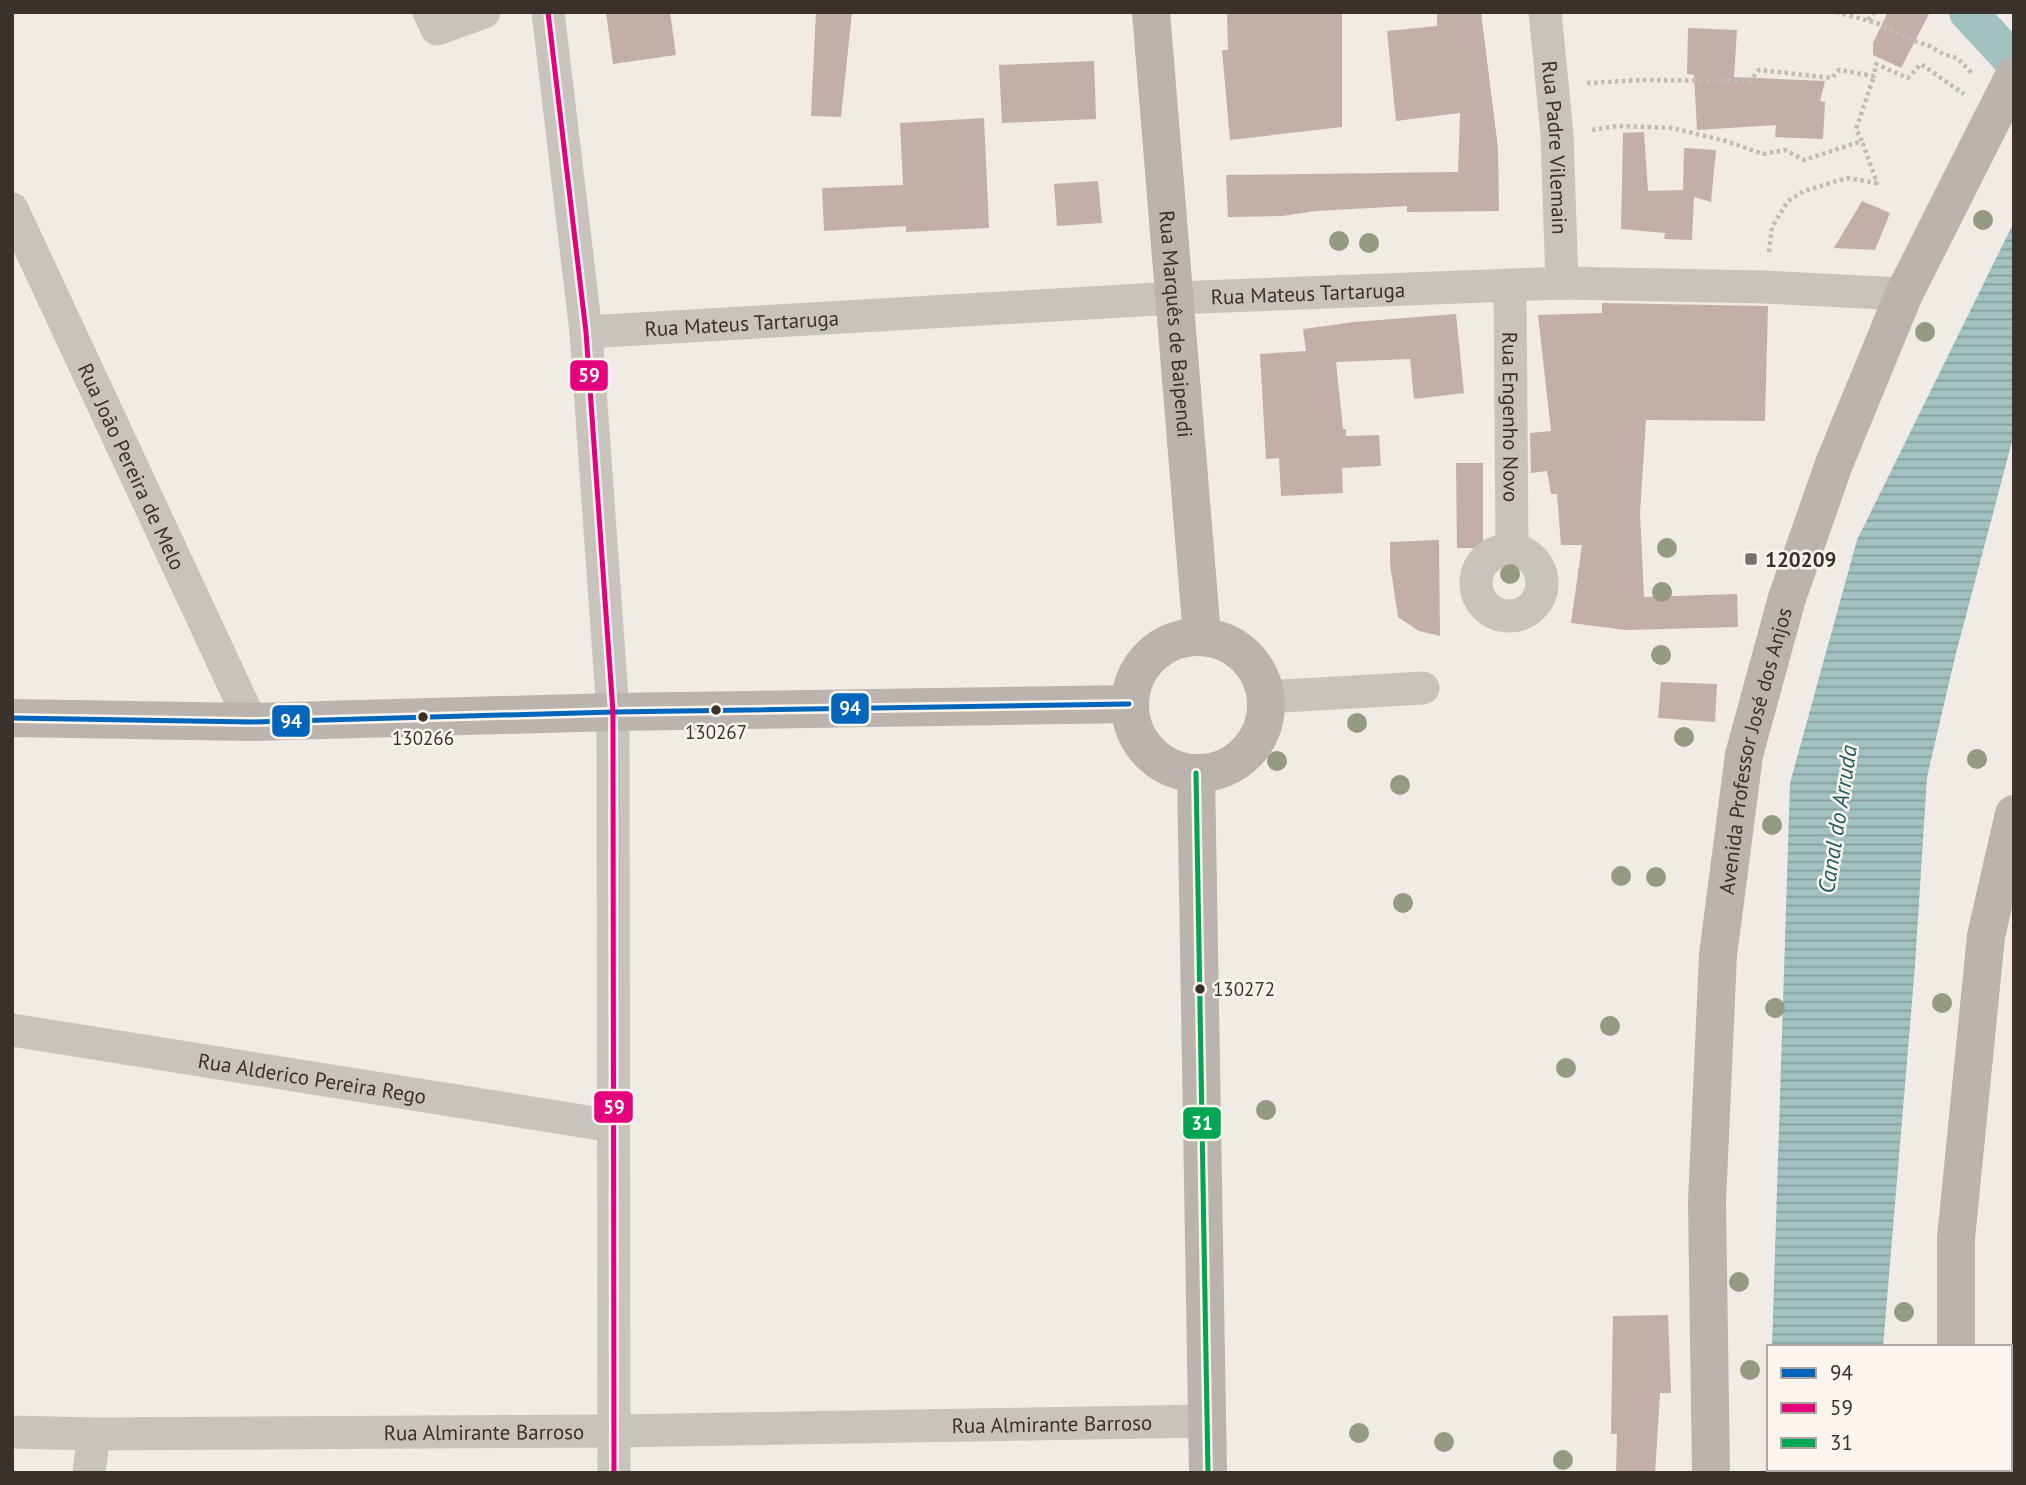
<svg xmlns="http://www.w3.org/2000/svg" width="2026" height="1485" font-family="'PT Sans',sans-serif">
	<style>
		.water { fill: url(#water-rules) }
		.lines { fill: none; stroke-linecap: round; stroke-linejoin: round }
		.canal { stroke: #a1c2c1; stroke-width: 38 }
		.building { fill: #c3afa7 }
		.path { stroke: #c2bbb6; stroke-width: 4.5; stroke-dasharray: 3.5 3.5; stroke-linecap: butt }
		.street { stroke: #c9c3be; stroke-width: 33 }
		.secondary { stroke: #bab3ae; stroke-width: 38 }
		.bus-1-casing { stroke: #fbf5ee; stroke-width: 10 }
		.bus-2-casing { stroke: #fbf5ee; stroke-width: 10 }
		.bus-3-casing { stroke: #fbf5ee; stroke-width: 10 }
		.bus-1 { stroke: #0065bd; stroke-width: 5 }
		.bus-2 { stroke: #e5007d; stroke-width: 5 }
		.bus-3 { stroke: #00a651; stroke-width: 5 }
		.tree { fill: #959b80 }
		.poi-dot { fill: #7a716c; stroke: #fbf5ee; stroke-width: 2.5 }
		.bus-dot { fill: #3b302b; stroke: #fbf5ee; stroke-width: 2.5 }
		.labels { text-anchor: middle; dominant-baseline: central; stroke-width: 5; stroke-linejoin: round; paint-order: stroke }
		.bus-label { font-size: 19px; fill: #3b302b; stroke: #fbf5ee }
		.street-label { font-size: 21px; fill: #3b302b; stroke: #fbf5ee }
		.poi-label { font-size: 21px; font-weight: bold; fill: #3b302b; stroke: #fbf5ee; text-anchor: start }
		.water-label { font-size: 23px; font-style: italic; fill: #1f5a5e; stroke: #fbf5ee }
		.line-badge { stroke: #fbf5ee; stroke-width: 2.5 }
		.badge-label { font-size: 19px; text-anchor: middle; font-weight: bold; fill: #fff }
	</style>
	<defs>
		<pattern id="water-rules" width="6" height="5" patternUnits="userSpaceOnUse" patternTransform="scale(1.75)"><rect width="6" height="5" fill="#a1c2c1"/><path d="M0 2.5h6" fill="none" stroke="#849e9d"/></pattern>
	</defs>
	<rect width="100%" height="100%" fill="#f0ebe5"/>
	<g class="water">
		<path d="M 2014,222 L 2014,434 L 1955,657 L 1927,777 L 1915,966 L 1883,1347 L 1772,1347 L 1790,783 L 1857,540 Z"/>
		<rect x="1775" y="1469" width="102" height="4"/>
	</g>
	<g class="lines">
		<path class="canal" d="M 1968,12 L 2014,62"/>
	</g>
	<g class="building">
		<path d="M 606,12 L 670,12 L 676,55 L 613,64 Z"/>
		<path d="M 816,12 L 852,12 L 841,117 L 811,116 Z"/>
		<path d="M 1227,12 L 1342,12 L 1342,127 L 1230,140 L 1222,50 L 1228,50 Z"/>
		<path d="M 1437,12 L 1481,12 L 1498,148 L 1499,211 L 1407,212 L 1407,206 L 1316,211 L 1282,216 L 1228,217 L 1226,175 L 1458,172 L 1460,113 L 1396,121 L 1387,31 L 1437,26 Z"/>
		<path d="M 1888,12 L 1930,12 L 1901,68 L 1873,55 L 1873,43 Z"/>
		<path d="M 1688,28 L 1737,30 L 1734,77 L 1825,81 L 1820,101 L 1825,102 L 1823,139 L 1775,137 L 1776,125 L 1697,130 L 1694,75 L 1687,74 Z"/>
		<path d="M 1094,61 L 1096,119 L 1002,123 L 999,65 Z"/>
		<path d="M 984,118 L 989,228 L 906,232 L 906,226 L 824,231 L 822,188 L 903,185 L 900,123 Z"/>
		<path d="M 1644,132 L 1648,191 L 1683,190 L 1684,148 L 1716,150 L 1711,202 L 1694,197 L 1692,240 L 1664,239 L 1665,233 L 1621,229 L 1623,133 Z"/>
		<path d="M 1098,181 L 1102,223 L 1057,226 L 1054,184 Z"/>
		<path d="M 1862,201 L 1890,213 L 1875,250 L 1834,248 Z"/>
		<path d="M 1602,303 L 1768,306 L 1765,421 L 1646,420 L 1640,512 L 1644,597 L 1737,594 L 1738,627 L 1625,630 L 1571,623 L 1582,545 L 1561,545 L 1557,494 L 1551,494 L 1547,471 L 1531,473 L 1530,433 L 1551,431 L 1538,315 L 1602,313 Z"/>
		<path d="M 1456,314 L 1464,393 L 1414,399 L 1410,359 L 1336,362 L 1343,429 L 1346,429 L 1346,436 L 1379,435 L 1381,466 L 1342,468 L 1343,493 L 1281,496 L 1279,458 L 1266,459 L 1260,354 L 1306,351 L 1303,329 L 1354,322 Z"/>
		<path d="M 1456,463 L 1483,463 L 1483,548 L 1457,548 Z"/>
		<path d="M 1439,540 L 1440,636 L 1419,631 L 1398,617 L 1390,564 L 1390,542 Z"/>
		<path d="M 1661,682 L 1717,684 L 1715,722 L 1658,718 Z"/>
		<path d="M 1668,1315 L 1671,1393 L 1660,1393 L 1655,1473 L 1616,1473 L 1617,1434 L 1611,1434 L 1613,1316 Z"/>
	</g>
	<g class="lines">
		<g class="path">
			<path d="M 1836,12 L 1877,23 L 1909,39 L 1930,46 L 1943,54 L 1957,58 L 1973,74"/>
			<path d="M 1868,20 L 1874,12"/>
			<path d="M 1587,83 L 1643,80 L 1750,81 L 1759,70 L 1832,78 L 1839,70 L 1874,76 L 1876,64 L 1908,78 L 1921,64 L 1964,94"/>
			<path d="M 1592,130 L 1617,126 L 1672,128 L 1726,141 L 1763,154 L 1785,150 L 1804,160 L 1862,141 L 1856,129 L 1874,76"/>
			<path d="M 1769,252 L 1772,227 L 1788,201 L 1804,191 L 1847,178 L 1877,183 L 1862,141"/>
		</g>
		<g class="street">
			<path d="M 429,12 L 437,29 L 484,12"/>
			<path d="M 548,12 L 586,332 L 613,712 L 614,1473"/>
			<path id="s1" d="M 1545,12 L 1557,134 L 1562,283"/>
			<path id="s2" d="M 12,209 L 251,722"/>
			<path id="s3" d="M 1510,286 L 1512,549"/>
			<path id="s4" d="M 586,332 L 1175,298 L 1562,283 L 1764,287 L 1904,294"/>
			<circle cx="1509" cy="583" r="33"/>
			<path d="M 1265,697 L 1423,688"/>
			<path id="s5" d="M 12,1030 L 613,1126"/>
			<path id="s6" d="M 12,1432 L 94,1434 L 614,1431 L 1207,1421"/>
			<path d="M 89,1473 L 94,1434"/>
		</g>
		<g class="secondary">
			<path id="s7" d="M 1151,12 L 1202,636"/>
			<circle cx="1198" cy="705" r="68"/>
			<path d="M 12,718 L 251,722 L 613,712 L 1129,704"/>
			<path d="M 1196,773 L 1208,1473"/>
			<path d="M 1956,1347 L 1956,1238 L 1986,936 L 2014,814"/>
			<path d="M 1956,1469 L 1956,1473"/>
			<path id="s8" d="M 1711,1473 L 1707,1202 L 1718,955 L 1744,755 L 1787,598 L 1834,464 L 1904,294 L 2014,76"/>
		</g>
		<defs>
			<path id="bus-1" d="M 12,718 L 251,722 L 613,712 L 1129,704"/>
			<path id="bus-2" d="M 548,12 L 586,332 L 613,712 L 614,1473"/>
			<path id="bus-3" d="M 1196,773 L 1208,1473"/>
		</defs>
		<use href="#bus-1" class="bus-1-casing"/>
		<use href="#bus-2" class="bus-2-casing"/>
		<use href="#bus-3" class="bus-3-casing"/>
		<use href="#bus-1" class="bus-1"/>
		<use href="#bus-2" class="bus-2"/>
		<use href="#bus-3" class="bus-3"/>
	</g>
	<g class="tree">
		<circle cx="1983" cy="220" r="10"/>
		<circle cx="1339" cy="241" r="10"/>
		<circle cx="1369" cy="243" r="10"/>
		<circle cx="1925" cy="332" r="10"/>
		<circle cx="1667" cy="548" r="10"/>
		<circle cx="1510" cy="574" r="10"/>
		<circle cx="1662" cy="592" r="10"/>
		<circle cx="1661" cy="655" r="10"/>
		<circle cx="1357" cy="723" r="10"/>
		<circle cx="1684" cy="737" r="10"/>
		<circle cx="1977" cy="759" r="10"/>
		<circle cx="1277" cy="761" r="10"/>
		<circle cx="1400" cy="785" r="10"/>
		<circle cx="1772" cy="825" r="10"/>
		<circle cx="1621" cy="876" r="10"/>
		<circle cx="1656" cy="877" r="10"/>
		<circle cx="1403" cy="903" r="10"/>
		<circle cx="1942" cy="1003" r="10"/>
		<circle cx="1775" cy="1008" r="10"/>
		<circle cx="1610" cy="1026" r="10"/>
		<circle cx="1566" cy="1068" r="10"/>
		<circle cx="1266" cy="1110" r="10"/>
		<circle cx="1739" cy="1282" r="10"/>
		<circle cx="1904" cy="1312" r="10"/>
		<circle cx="1750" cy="1370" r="10"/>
		<circle cx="1359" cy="1433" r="10"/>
		<circle cx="1444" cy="1442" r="10"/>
		<circle cx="1563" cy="1460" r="10"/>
	</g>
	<rect class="poi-dot" x="1744" y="552" width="14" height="14" rx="3.5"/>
	<g class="bus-dot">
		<circle cx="716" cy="710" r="6"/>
		<circle cx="423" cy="717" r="6"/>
		<circle cx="1200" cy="989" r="6"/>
	</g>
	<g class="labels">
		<g class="bus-label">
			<text x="716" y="732">130267</text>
			<text x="423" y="738">130266</text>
			<text x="1213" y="989" text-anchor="start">130272</text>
		</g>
		<g class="street-label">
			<text stroke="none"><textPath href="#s1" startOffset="136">Rua Padre Vilemain</textPath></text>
			<text stroke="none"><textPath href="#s4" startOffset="723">Rua Mateus Tartaruga</textPath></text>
			<text stroke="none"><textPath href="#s4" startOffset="156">Rua Mateus Tartaruga</textPath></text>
			<text stroke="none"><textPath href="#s7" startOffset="313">Rua Marquês de Baipendi</textPath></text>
			<text stroke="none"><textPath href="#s3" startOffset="131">Rua Engenho Novo</textPath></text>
			<text stroke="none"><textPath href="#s2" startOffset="284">Rua João Pereira de Melo</textPath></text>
			<text stroke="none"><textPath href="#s8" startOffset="726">Avenida Professor José dos Anjos</textPath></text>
			<text stroke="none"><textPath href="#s5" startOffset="304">Rua Alderico Pereira Rego</textPath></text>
			<text stroke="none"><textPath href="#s6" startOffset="1040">Rua Almirante Barroso</textPath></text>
			<text stroke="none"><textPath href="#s6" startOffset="472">Rua Almirante Barroso</textPath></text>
		</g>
		<g class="poi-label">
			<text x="1765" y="559">120209</text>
		</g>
		<g class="water-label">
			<text transform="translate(1837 819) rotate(-81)">Canal do Arruda</text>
		</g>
	</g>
	<g class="line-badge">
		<rect x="569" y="359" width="40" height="33" rx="7" fill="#e5007d"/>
		<rect x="830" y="692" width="40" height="33" rx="7" fill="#0065bd"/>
		<rect x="271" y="704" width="40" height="34" rx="7" fill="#0065bd"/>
		<rect x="593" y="1090" width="41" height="34" rx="7" fill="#e5007d"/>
		<rect x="1182" y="1106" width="40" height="34" rx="7" fill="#00a651"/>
	</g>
	<g class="badge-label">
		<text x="589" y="382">59</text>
		<text x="850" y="715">94</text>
		<text x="291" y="728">94</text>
		<text x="614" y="1114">59</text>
		<text x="1202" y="1130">31</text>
	</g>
	<rect width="2026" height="1485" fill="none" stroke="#3b302b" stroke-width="28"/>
	<rect x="1767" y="1345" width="245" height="126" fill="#fbf5ee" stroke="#aea6a0" stroke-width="2"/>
	<rect x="1781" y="1368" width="35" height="10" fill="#0065bd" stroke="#aea6a0" stroke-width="2"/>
	<text x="1830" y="1380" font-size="21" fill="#3b302b">94</text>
	<rect x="1781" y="1403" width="35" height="10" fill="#e5007d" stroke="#aea6a0" stroke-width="2"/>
	<text x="1830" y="1415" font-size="21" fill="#3b302b">59</text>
	<rect x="1781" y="1438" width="35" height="10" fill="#00a651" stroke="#aea6a0" stroke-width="2"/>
	<text x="1830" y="1450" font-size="21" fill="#3b302b">31</text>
</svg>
